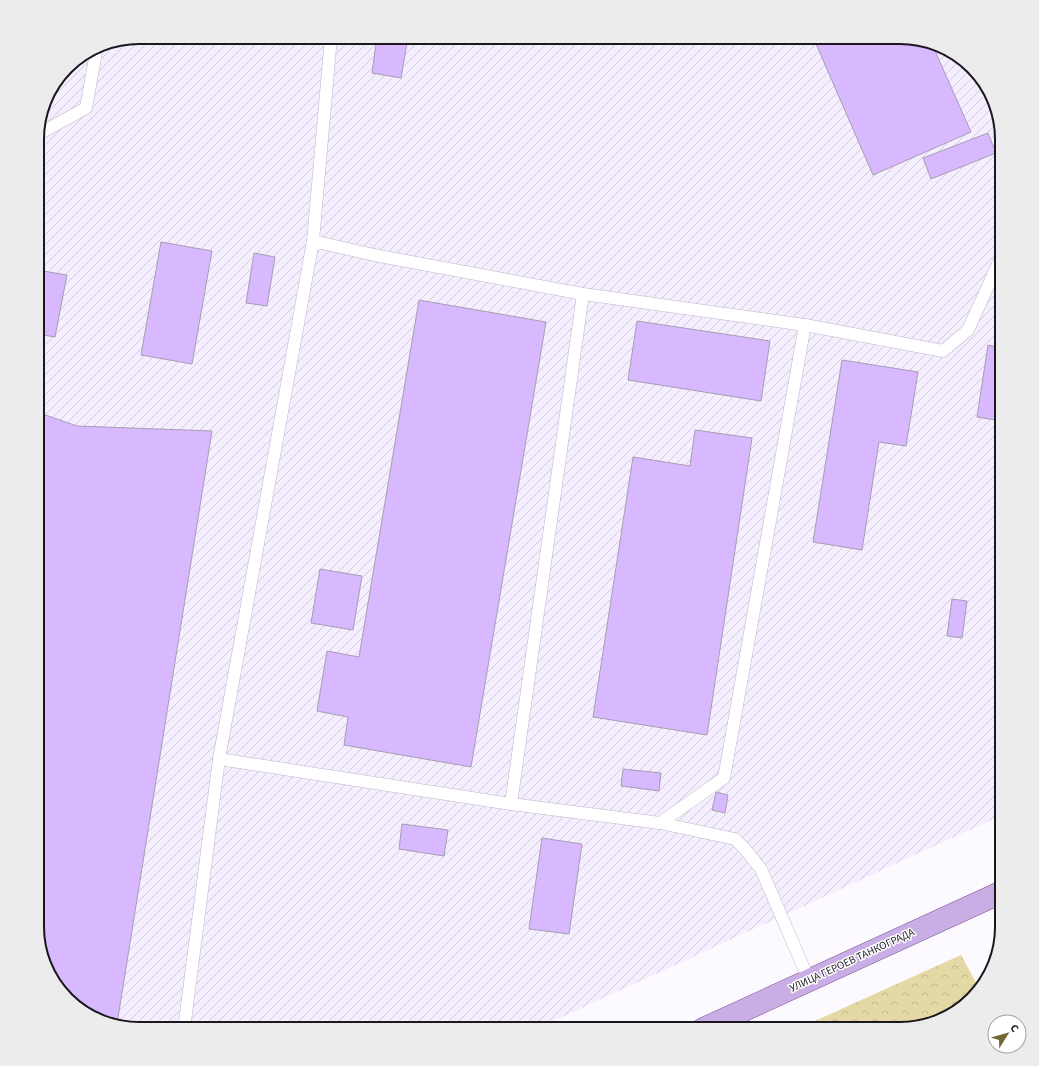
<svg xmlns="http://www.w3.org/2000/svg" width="1039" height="1066" font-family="'Source Sans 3',sans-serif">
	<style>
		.industrial { fill: url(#industrial-furrows) }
		.forest { fill: url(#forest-crowns) }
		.building { fill: #d8b8fe; stroke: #a69eb1 }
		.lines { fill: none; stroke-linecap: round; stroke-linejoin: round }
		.lane-casing { stroke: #beb6c9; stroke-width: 13 }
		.primary-casing { stroke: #745594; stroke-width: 23 }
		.lane { stroke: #fff; stroke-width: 12 }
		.primary { stroke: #c9ade5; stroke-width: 22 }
		.labels { text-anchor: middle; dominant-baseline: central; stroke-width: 3; stroke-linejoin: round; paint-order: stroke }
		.street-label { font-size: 11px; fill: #1a171e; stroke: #fff }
		.rim { fill: none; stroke: #1a171e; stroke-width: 2 }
	</style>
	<defs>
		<pattern id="industrial-furrows" width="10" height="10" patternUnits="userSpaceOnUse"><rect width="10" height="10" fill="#f5eefe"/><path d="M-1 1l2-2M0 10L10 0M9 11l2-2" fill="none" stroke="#d1cbd9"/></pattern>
		<pattern id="forest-crowns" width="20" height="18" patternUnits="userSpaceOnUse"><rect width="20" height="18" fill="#e4d8a4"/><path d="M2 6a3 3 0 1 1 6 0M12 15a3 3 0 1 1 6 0" fill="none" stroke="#c3b98d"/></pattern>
	</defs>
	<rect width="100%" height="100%" fill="#fcfafe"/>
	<path class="industrial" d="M 139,37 L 906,37 L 945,48 L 977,72 L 994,100 L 1002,139 L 1002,815 L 536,1029 L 139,1029 L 94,1019 L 62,994 L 45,966 L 37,927 L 37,132 L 48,94 L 72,62 L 100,45 Z"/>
	<path class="forest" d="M 961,955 L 979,988 L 970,1000 L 905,1028 L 900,1029 L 797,1029 Z"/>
	<g class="building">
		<path d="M 377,37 L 408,37 L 401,78 L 372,73 Z"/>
		<path d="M 813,37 L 906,37 L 932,44 L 971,132 L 873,175 Z"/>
		<path d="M 988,133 L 996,153 L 931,179 L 923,158 Z"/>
		<path d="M 161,242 L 212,251 L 192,364 L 141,355 Z"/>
		<path d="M 254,253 L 275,257 L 267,306 L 246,303 Z"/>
		<path d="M 37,270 L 67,275 L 55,337 L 37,334 Z"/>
		<path d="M 419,300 L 546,322 L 471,767 L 344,745 L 348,717 L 317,711 L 327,651 L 359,657 Z"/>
		<path d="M 637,321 L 770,341 L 761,401 L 628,380 Z"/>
		<path d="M 988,345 L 1002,348 L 1002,421 L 977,417 Z"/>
		<path d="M 842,360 L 918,372 L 906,446 L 879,442 L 862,550 L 813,542 Z"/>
		<path d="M 37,412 L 77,426 L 212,431 L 117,1024 L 94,1019 L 62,994 L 45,966 L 37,927 Z"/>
		<path d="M 695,430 L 752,438 L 707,735 L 593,717 L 633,457 L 690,466 Z"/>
		<path d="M 320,569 L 362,576 L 353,630 L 311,623 Z"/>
		<path d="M 952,599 L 967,601 L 962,638 L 947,636 Z"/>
		<path d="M 623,769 L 661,773 L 659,791 L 621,786 Z"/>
		<path d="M 716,792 L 728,795 L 725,813 L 712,810 Z"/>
		<path d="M 402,824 L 448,830 L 444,856 L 399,849 Z"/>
		<path d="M 542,838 L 582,844 L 569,934 L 529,929 Z"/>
	</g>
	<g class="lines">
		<defs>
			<g id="lane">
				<path d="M 37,135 L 86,108 L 97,47"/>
				<path d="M 313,241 L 331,37"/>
				<path d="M 219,759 L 511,804 L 660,823 L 724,778 L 805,325"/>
				<path d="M 511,804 L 583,294"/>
				<path d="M 660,823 L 735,839 L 745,849 L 761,869 L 809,980"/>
				<path d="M 184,1029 L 219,759 L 313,241 L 374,255 L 583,294 L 805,325 L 943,351 L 968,330 L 999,262 L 1002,259"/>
			</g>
			<path id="primary" d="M 703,1029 L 1002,892"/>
		</defs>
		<use href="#lane" class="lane-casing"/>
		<use href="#primary" class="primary-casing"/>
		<use href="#lane" class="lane"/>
		<use href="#primary" class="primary"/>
	</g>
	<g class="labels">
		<g class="street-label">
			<text transform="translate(852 960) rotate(-25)">УЛИЦА ГЕРОЕВ ТАНКОГРАДА</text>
		</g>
	</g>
	<path d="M0 0H1039V1066H0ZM139 44H900A95 95 0 0 1 995 139V927A95 95 0 0 1 900 1022H139A95 95 0 0 1 44 927V139A95 95 0 0 1 139 44Z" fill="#edeced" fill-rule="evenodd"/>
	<path class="rim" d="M139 44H900A95 95 0 0 1 995 139V927A95 95 0 0 1 900 1022H139A95 95 0 0 1 44 927V139A95 95 0 0 1 139 44Z"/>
	<g transform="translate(1007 1034) rotate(53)"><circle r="19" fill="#ffffff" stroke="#a3a2a5"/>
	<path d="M0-3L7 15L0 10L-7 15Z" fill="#726633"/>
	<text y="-6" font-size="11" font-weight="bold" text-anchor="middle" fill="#1a171e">С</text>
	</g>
</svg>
